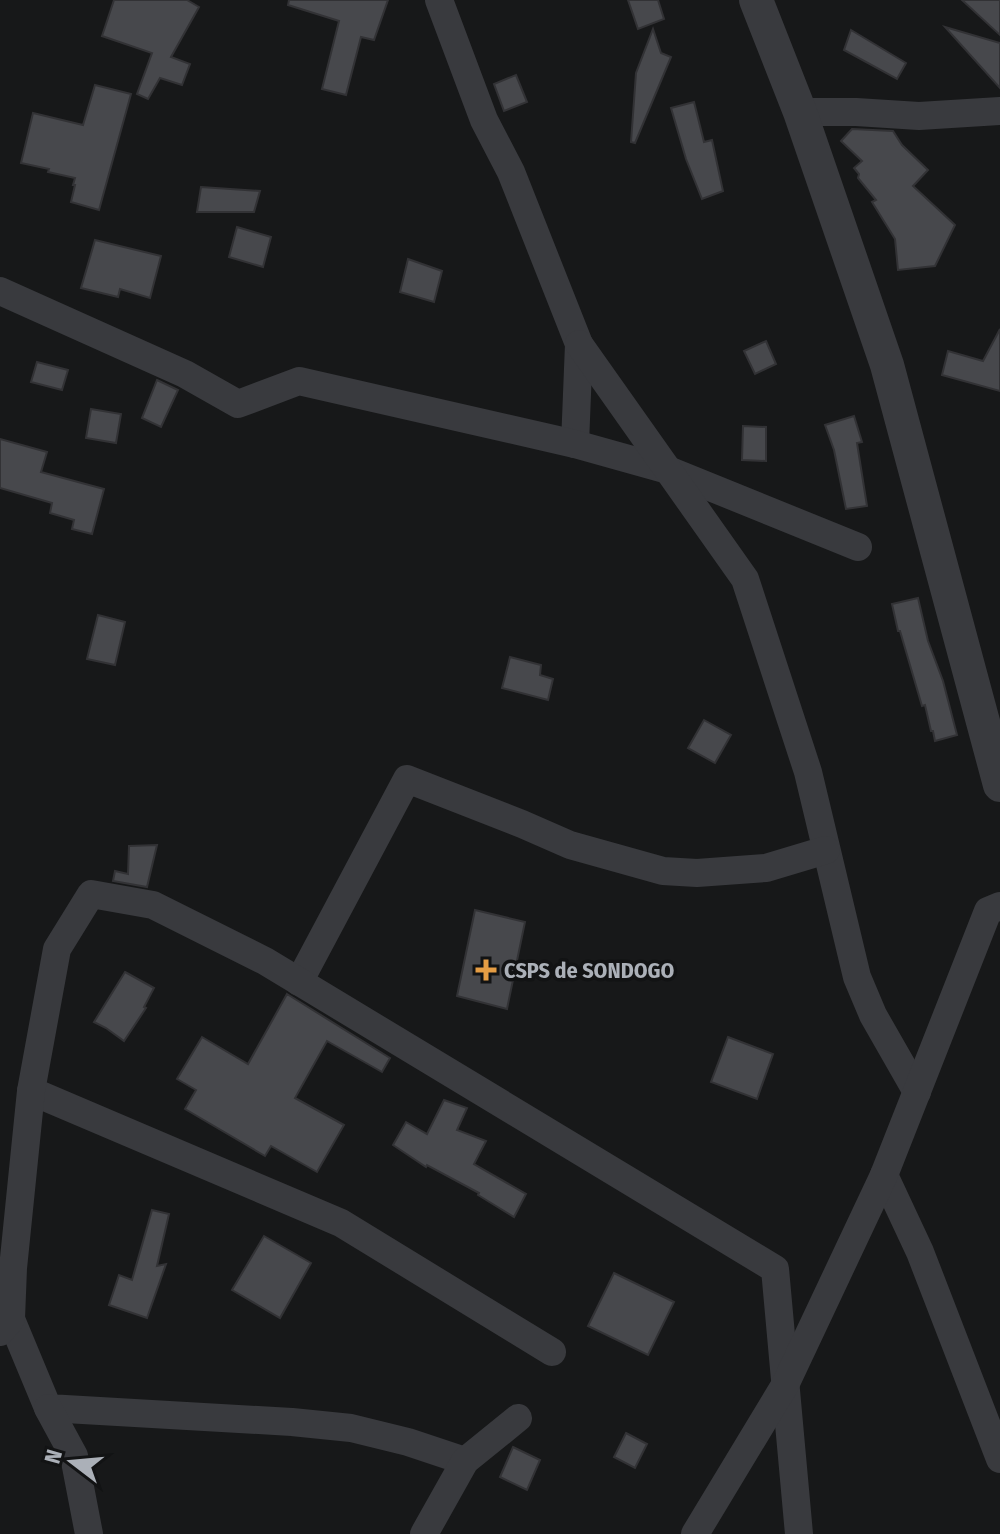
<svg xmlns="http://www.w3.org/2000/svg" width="1000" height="1534" font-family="'Fira Sans Condensed',sans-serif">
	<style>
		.building { fill: #47484c; stroke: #323235; stroke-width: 2 }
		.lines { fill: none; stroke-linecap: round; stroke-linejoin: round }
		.minor { stroke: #393a3e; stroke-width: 28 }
		.tertiary { stroke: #393a3e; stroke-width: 34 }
		.poi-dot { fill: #e59d44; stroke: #121314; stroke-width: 3 }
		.labels { text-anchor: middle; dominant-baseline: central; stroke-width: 7; stroke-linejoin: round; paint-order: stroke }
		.poi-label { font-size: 22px; font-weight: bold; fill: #abb0b8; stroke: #121314; text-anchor: start }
	</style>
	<rect width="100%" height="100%" fill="#171819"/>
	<g class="building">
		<path d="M 114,0 L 187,0 L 199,7 L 171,57 L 190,64 L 182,85 L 160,78 L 148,99 L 137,94 L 152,53 L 102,36 Z"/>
		<path d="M 289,0 L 388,0 L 374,40 L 361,37 L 346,95 L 322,89 L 339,21 L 288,5 Z"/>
		<path d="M 628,0 L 658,0 L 664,19 L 638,29 Z"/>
		<path d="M 962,0 L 1000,0 L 1000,35 Z"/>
		<path d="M 945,27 L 1000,43 L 1000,88 Z"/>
		<path d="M 653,29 L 661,53 L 671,57 L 635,143 L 631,142 L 636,73 Z"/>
		<path d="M 851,30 L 906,63 L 897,79 L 844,50 Z"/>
		<path d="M 516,75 L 527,102 L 504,111 L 494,84 Z"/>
		<path d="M 95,85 L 131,94 L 99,210 L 71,202 L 75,185 L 73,185 L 75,178 L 48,172 L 49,169 L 21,163 L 33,113 L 83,125 Z"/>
		<path d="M 694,102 L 704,142 L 712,140 L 723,191 L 702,199 L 686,159 L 671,108 Z"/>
		<path d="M 852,129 L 893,131 L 902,145 L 928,170 L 913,186 L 955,225 L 935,266 L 898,270 L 895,239 L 872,202 L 876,200 L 858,178 L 859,174 L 854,168 L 862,161 L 841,141 Z"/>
		<path d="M 201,187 L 260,191 L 254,212 L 197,212 Z"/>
		<path d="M 237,227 L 271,237 L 263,267 L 229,257 Z"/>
		<path d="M 95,240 L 161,256 L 150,298 L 120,289 L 118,297 L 81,288 Z"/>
		<path d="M 408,259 L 442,271 L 434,302 L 400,292 Z"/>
		<path d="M 1000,329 L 1000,391 L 942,375 L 948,351 L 983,361 Z"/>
		<path d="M 766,341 L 776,364 L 755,374 L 744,351 Z"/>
		<path d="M 37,362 L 68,370 L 62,390 L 31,382 Z"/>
		<path d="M 157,380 L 178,390 L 161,427 L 142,418 Z"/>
		<path d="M 91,409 L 121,414 L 116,443 L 86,438 Z"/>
		<path d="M 854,416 L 862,442 L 857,443 L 867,506 L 846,509 L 834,450 L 825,425 Z"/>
		<path d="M 743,426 L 766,427 L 766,461 L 742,460 Z"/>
		<path d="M 0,439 L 47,452 L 41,472 L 104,489 L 92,534 L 72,529 L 74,520 L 50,513 L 52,503 L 0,488 Z"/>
		<path d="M 918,598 L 928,641 L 943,681 L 957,735 L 935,741 L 933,731 L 931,731 L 925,705 L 922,706 L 900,631 L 898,631 L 892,604 Z"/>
		<path d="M 98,615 L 125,622 L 115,665 L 87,659 Z"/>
		<path d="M 510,657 L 541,665 L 540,675 L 553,679 L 548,700 L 502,688 Z"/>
		<path d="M 704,720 L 731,735 L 715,763 L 688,748 Z"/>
		<path d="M 157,845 L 147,887 L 113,881 L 115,871 L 128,874 L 129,846 Z"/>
		<path d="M 475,910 L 525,922 L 507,1009 L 457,996 Z"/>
		<path d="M 125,972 L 154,988 L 144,1007 L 146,1008 L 124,1041 L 106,1028 L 94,1022 Z"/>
		<path d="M 287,994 L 390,1058 L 382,1072 L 327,1041 L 295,1098 L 344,1125 L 317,1172 L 271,1146 L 265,1156 L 185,1109 L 196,1090 L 177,1079 L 202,1037 L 248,1064 Z"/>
		<path d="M 728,1037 L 773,1054 L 757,1099 L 711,1082 Z"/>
		<path d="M 444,1100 L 467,1108 L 457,1130 L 486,1141 L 474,1164 L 526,1194 L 514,1217 L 478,1195 L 479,1193 L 427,1165 L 426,1167 L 393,1145 L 406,1122 L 427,1134 Z"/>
		<path d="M 152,1210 L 169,1214 L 157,1266 L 166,1264 L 147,1318 L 109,1305 L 119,1275 L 132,1280 Z"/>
		<path d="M 264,1236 L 311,1263 L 280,1318 L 232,1290 Z"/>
		<path d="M 614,1273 L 674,1302 L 648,1355 L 588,1326 Z"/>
		<path d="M 626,1433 L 647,1444 L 635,1468 L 614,1457 Z"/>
		<path d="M 513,1447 L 540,1460 L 527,1490 L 500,1477 Z"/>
	</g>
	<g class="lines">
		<g class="minor">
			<path d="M 439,0 L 484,120 L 511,172 L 579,344 L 575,444"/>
			<path d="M 800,112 L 856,112 L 919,116 L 1000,111"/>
			<path d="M 0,291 L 185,374 L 238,404 L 299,381 L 575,444 L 668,470 L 858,547"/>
			<path d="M 579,344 L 745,579 L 808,772 L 857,977 L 873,1015 L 917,1092"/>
			<path d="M 299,982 L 407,779 L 522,824 L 570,845 L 663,871 L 697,873 L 766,868 L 826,850"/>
			<path d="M 31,1091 L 341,1223 L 552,1352"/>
			<path d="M 884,1175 L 920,1252 L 1000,1459"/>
			<path d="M 11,1319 L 48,1408 L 292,1422 L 351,1428 L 408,1442 L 465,1461"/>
			<path d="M 0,1332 L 11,1319 L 13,1268 L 31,1091 L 57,949 L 91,894 L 153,905 L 265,961 L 775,1269 L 799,1534"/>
			<path d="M 48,1408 L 74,1456 L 89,1534"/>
			<path d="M 424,1534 L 465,1461 L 518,1418"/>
			<path d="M 695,1534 L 785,1385 L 884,1175 L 988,911 L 1000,906"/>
		</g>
		<path class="tertiary" d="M 756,0 L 800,112 L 887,365 L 1000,785"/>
	</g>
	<path class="poi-dot" d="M482 958h8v8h8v8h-8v8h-8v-8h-8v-8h8z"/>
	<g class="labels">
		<g class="poi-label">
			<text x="504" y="970">CSPS de SONDOGO</text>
		</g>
	</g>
	<g transform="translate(72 1462) rotate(286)" stroke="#121314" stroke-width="6" paint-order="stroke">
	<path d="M0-6L14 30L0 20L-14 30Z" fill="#abb0b8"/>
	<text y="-12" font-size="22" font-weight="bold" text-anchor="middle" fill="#abb0b8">N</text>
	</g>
</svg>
